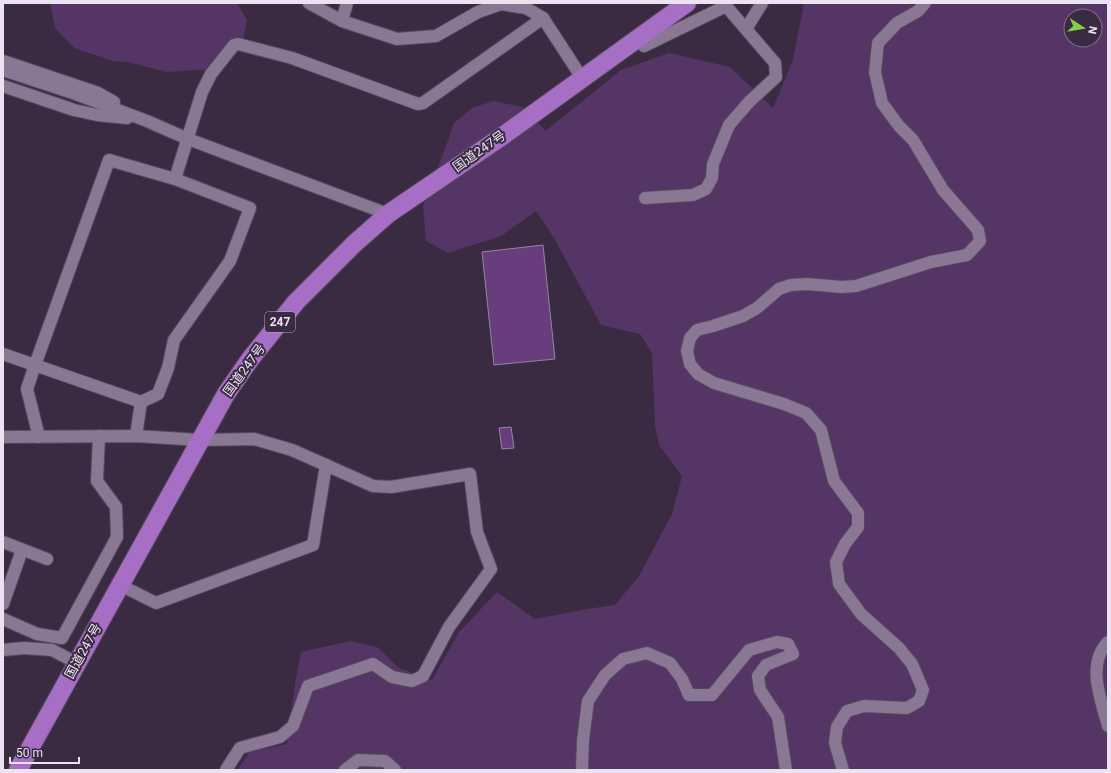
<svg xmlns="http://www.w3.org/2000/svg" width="1111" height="773" font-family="Roboto,'Noto Sans JP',sans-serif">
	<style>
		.green { fill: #543565; fill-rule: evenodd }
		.building { fill: #673d7d; stroke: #9784a2 }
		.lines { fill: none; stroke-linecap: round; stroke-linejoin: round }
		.minor-casing { stroke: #56495d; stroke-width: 14 }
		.highway-casing { stroke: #56495d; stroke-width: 20 }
		.minor { stroke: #897794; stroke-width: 12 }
		.highway { stroke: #a66ec4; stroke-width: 18 }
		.labels { text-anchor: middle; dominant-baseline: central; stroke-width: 4; stroke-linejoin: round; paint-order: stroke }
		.shield { fill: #3a2b43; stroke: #b7abbe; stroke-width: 1 }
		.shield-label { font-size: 12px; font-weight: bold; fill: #ece2f2 }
		.street-label { font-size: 13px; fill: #ece2f2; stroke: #3a2b43 }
	</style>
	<rect width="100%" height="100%" fill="#3a2b43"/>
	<g class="green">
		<path d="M 50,3 L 237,3 L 247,20 L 242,46 L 214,69 L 167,72 L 128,62 L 113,61 L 74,48 L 55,28 Z"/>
		<path d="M 804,3 L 1108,3 L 1108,770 L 237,770 L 250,752 L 287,744 L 296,678 L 301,652 L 350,641 L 377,647 L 399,668 L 432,680 L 459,632 L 497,592 L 535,619 L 587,609 L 615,605 L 639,576 L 672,514 L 682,476 L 659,445 L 655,426 L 652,353 L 640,334 L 601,325 L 554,238 L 536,211 L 501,236 L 448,253 L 426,241 L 423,206 L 449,138 L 454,123 L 472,108 L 493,101 L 522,107 L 546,131 L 554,124 L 621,70 L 669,53 L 730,67 L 773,108 L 793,60 ZM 1071,16 L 1095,16 L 1095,40 L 1071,40 Z"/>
	</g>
	<g class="building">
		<path d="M 543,245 L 555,359 L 494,365 L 482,252 Z"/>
		<path d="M 511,427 L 514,448 L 502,449 L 499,428 Z"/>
	</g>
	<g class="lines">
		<defs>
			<g id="minor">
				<path d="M 309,3 L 342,21 L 397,39 L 436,36 L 478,12 L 501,4 L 526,8 L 543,18 L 582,78"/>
				<path d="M 342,21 L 347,3"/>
				<path d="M 746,29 L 762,3"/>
				<path d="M 637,39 L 644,46 L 726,6 L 775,63 L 776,77 L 749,102 L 729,125 L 713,164 L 712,178 L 706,189 L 693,195 L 645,198"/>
				<path d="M 3,61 L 98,93 L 114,102"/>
				<path d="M 3,70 L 70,92 L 147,121 L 188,139 L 388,214"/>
				<path d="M 3,86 L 74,110 L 97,115 L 127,118"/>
				<path d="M 175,179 L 202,92 L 211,74 L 234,45 L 238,44 L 292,58 L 418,104 L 423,103 L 543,18"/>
				<path d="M 3,354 L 141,402 L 158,394 L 168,368 L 174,340 L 230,261 L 250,208 L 175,179 L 109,160 L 35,365 L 27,389 L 39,437"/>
				<path d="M 136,436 L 141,402"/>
				<path d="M 3,437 L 136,436 L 200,440 L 254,439 L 292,450 L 373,486 L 391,487 L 470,474 L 477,532 L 491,569 L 449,627 L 423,676 L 412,681 L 392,677 L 373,664 L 308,686 L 293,726 L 280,737 L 240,748 L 226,770"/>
				<path d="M 3,542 L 47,559"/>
				<path d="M 120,585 L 156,603 L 313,545 L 326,465"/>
				<path d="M 3,604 L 22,550"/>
				<path d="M 3,619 L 37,634 L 62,638 L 117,537 L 116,507 L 97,481 L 99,436"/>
				<path d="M 1108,642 C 1086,664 1101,700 1108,726"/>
				<path d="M 3,650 L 24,648 L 52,650 L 77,663"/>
				<path d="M 345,770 L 358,760 L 385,761 L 395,770"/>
				<path d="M 582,770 L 583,740 L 588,701 L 605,675 L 623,659 L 647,653 L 670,663 L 682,679 L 689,695 L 712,695 L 749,650 L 777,642 L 788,644 L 793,654 L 766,665 L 758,676 L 760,690 L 778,717 L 786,770"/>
				<path d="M 843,770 L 835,743 L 837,727 L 847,711 L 864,706 L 907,708 L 919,701 L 923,690 L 912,664 L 899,648 L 861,614 L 839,584 L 836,562 L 845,544 L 858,527 L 858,513 L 834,481 L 821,430 L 806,413 L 784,404 L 714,383 L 698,374 L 690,364 L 687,351 L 690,338 L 697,330 L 713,326 L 743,316 L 757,308 L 779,289 L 791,285 L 807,284 L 842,287 L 856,286 L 931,262 L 967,255 L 980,241 L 978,230 L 943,190 L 913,140 L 899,126 L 882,103 L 875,72 L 878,43 L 897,23 L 918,11 L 925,3"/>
			</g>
			<path id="highway" d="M 18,770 L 226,394 L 251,358 L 296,302 L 354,244 L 388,214 L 504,135 L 687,3"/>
		</defs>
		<use href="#minor" class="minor-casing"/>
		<use href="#highway" class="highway-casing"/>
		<use href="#minor" class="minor"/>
		<use href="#highway" class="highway"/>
	</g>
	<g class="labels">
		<rect class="shield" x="265" y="312" width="30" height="20" rx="3"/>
		<g class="shield-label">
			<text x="280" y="322">247</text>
		</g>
		<g class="street-label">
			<text transform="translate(479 151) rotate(-35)">国道247号</text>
			<text transform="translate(244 370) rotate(-54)">国道247号</text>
			<text transform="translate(83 651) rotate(-61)">国道247号</text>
		</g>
	</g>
	<rect width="1111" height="773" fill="none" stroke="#ece2f2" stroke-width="8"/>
	<g transform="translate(1083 28) rotate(102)"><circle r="19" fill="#3a2b43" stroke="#817489"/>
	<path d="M0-3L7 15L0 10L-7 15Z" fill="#88cf49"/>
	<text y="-6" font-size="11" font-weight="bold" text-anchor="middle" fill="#ece2f2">N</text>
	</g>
	<path d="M10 757v6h69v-6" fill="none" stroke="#ece2f2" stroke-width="2"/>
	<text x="16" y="757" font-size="12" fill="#ece2f2" stroke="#3a2b43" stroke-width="3" paint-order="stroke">50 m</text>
</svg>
